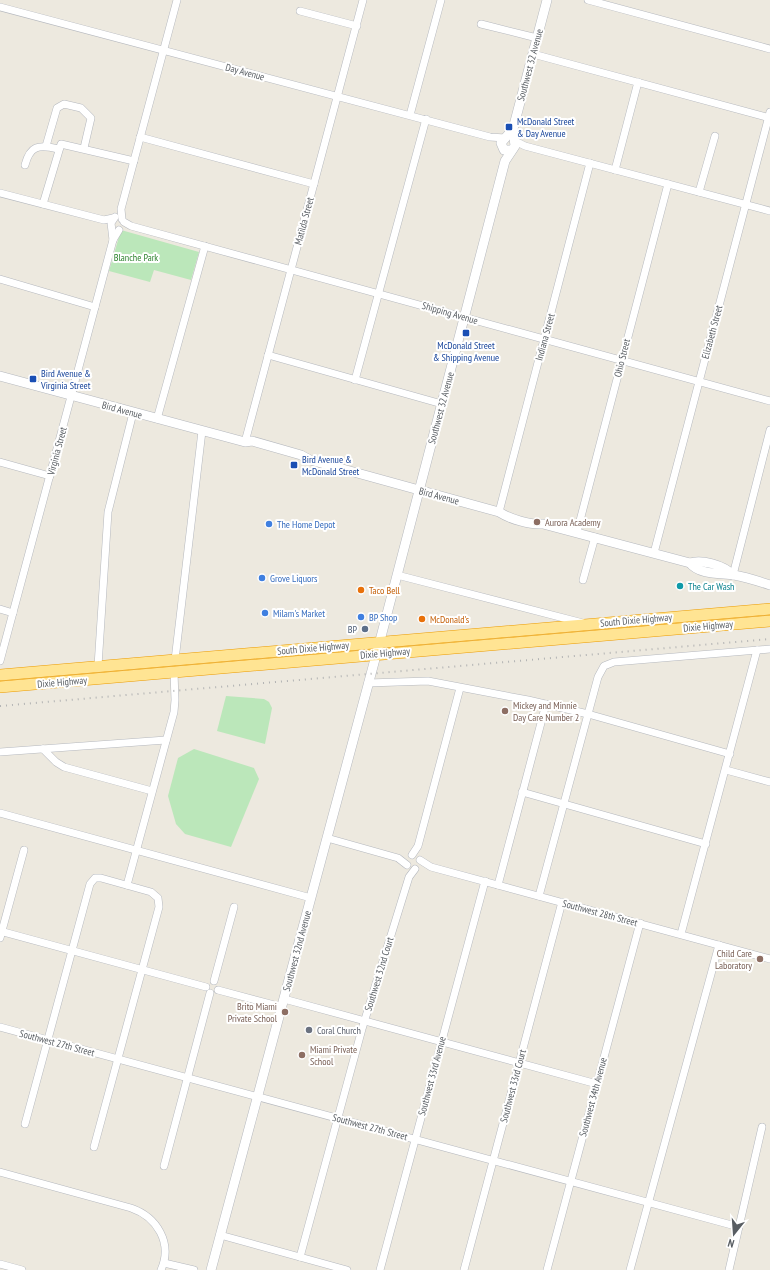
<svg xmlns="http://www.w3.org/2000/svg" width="770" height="1270" font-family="'PT Sans Narrow',sans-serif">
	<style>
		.green { fill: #bbe7ba }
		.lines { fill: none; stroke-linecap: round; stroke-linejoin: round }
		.minor-casing { stroke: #b5b8be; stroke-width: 8 }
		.tertiary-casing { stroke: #b5b8be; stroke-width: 10 }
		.trunk-casing { stroke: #ec9b00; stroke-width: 12 }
		.minor { stroke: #fff; stroke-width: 7 }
		.tertiary { stroke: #fff; stroke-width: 9 }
		.trunk { stroke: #ffe493; stroke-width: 11 }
		.rail { stroke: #b2b3b3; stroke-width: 2; stroke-dasharray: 1 5; stroke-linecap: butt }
		.transit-dot { fill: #1a4fb4; stroke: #fff; stroke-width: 1.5 }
		.education-dot { fill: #8d6e63; stroke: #fff; stroke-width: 1.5 }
		.shop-dot { fill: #3f7fe0; stroke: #fff; stroke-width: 1.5 }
		.culture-dot { fill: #0f9aa8; stroke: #fff; stroke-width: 1.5 }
		.food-dot { fill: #e8710a; stroke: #fff; stroke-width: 1.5 }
		.service-dot { fill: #5c6f8a; stroke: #fff; stroke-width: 1.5 }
		.worship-dot { fill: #6b7280; stroke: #fff; stroke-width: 1.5 }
		.labels { text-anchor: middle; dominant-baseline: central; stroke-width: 4; stroke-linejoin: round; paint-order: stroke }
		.street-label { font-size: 10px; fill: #585d62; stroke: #fff }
		.transit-label { font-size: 10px; fill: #164399; stroke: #fff; text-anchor: start }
		.park-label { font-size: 10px; fill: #2e832f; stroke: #fff }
		.education-label { font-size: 10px; fill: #785e54; stroke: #fff; text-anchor: start }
		.shop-label { font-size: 10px; fill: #366cbe; stroke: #fff; text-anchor: start }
		.culture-label { font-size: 10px; fill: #0d838f; stroke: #fff; text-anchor: start }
		.food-label { font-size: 10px; fill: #c56008; stroke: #fff; text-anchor: start }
		.service-label { font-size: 10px; fill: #4e5e75; stroke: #fff; text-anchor: end }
		.worship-label { font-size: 10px; fill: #5b616d; stroke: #fff; text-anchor: start }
	</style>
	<rect width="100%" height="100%" fill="#ede9df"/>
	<g class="green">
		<path d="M 121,230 L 199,252 L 191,280 L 154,270 L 150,282 L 109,271 Z"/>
		<path d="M 226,696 L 264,699 L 269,702 L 272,708 L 265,744 L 217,731 Z"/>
		<path d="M 194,749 L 254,768 L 259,779 L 231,847 L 185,834 L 176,824 L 168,796 L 178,758 Z"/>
	</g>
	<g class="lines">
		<defs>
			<g id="minor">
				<path d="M 588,0 L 770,49"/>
				<path d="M 0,7 L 490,137 L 505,138"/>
				<path d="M 300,11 L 357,26"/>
				<path d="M 481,24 L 537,38"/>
				<path d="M 533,54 L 770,118"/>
				<path d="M 410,115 L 441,0"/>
				<path d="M 140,137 L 314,184"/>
				<path d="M 515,141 L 525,146 L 770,211"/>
				<path d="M 46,146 L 57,108 L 64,104 L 81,108 L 91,118 L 84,148"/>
				<path d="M 25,165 C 30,146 38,144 58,149"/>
				<path d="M 615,170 L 638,82"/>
				<path d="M 699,192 L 715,136"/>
				<path d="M 0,193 L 104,220 L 113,218"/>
				<path d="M 43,204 L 61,144 L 134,161"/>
				<path d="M 122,219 L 121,209 L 177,0"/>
				<path d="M 124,222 L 131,226 L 770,401"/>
				<path d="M 113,240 L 111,223 L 115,217"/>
				<path d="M 0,279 L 95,307"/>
				<path d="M 268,355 L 442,404"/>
				<path d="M 355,380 L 426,119"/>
				<path d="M 157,419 L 205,246"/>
				<path d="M 245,442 L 363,0"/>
				<path d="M 0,462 L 50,476"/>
				<path d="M 499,512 L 590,163"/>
				<path d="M 577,532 L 668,184"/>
				<path d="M 654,553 L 770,112"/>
				<path d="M 397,575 L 583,623"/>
				<path d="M 733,575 L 770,430"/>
				<path d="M 583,580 L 595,537"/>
				<path d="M 0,609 L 13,613"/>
				<path d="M 175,660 L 202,431"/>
				<path d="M 0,661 L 113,240 L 119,230"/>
				<path d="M 98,666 L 108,512 L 133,413"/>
				<path d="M 368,683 L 428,681 L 528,700 L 588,714 L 730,754"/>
				<path d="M 43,749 L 56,762 L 64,767 L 152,791"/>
				<path d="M 0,752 L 166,740"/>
				<path d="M 726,770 L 770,782"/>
				<path d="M 522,792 L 706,844"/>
				<path d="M 0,813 L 311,898"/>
				<path d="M 327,838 L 398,858 L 407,865"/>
				<path d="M 412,855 L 418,846 L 460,688"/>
				<path d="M 420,860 L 431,867 L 770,959"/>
				<path d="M 127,885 L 174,712 L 175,700 L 174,672"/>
				<path d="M 498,885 L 546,704"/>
				<path d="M 539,896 L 598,677 L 604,666 L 614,662 L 770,649"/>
				<path d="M 0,931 L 206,987"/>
				<path d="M 681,934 L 757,650"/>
				<path d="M 0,938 L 24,850"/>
				<path d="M 214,981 L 234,907"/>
				<path d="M 218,990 L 282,1007"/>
				<path d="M 284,999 L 597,1084"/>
				<path d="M 0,1027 L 739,1227"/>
				<path d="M 25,1124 L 90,884 L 95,878 L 101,878 L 151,892 L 158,898 L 159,907 L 94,1147"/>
				<path d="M 164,1166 L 210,993"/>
				<path d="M 0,1172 L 131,1208 C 157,1217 173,1243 161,1270"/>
				<path d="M 220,1235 L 347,1270"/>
				<path d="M 300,1257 L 362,1029 L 409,877 L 415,869"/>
				<path d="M 164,1263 L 194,1270"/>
				<path d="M 0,1264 L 22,1270"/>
				<path d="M 380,1270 L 485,881"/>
				<path d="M 464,1270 L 562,902"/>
				<path d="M 547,1270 L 640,923"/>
				<path d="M 630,1270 L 719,945"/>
				<path d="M 729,1270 L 762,1127"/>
			</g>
			<g id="tertiary">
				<path d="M 511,150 L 504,150 L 501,143 L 513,129"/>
				<path d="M 0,376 L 245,442 L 252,441 L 301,455 L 310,460 L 499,512 C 510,519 530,525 543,524 L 690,563 C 699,575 721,573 734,575 C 746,577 758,581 770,585"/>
				<path d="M 690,563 C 701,559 724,565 733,575"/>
				<path d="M 211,1270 L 382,633 L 505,161 L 515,146 L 513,129 L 547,0"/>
			</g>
			<g id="trunk">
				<path d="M 0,675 L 770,609"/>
				<path d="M 0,687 L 770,621"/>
			</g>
		</defs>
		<use href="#minor" class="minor-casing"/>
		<use href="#tertiary" class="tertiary-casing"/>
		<use href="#trunk" class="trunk-casing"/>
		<use href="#minor" class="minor"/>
		<use href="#tertiary" class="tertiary"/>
		<use href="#trunk" class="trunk"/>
		<path class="rail" d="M 0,706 L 770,639"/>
	</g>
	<g class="transit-dot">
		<rect x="505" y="123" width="8" height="8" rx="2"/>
		<rect x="462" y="329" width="8" height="8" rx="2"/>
		<rect x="29" y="375" width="8" height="8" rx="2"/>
		<rect x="290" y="461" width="8" height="8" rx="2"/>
	</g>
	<g class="education-dot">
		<circle cx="537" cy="522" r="4"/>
		<circle cx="505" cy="711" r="4"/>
		<circle cx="760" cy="959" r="4"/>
		<circle cx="285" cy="1012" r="4"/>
		<circle cx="302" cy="1055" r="4"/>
	</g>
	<g class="shop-dot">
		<circle cx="269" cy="524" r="4"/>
		<circle cx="262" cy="578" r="4"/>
		<circle cx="265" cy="613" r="4"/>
		<circle cx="361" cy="617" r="4"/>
	</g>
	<circle class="culture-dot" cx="680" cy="586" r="4"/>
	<g class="food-dot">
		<circle cx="361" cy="590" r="4"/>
		<circle cx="422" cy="619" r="4"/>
	</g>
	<circle class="service-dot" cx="365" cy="629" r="4"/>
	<circle class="worship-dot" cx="309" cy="1030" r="4"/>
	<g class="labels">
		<g class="street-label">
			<text transform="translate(530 65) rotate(-75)">Southwest 32 Avenue</text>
			<text transform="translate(245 72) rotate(15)">Day Avenue</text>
			<text transform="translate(304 221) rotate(-75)">Matilda Street</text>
			<text transform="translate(450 313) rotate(16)">Shipping Avenue</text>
			<text transform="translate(712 332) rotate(-75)">Elizabeth Street</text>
			<text transform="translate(545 337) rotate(-75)">Indiana Street</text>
			<text transform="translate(622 358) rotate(-76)">Ohio Street</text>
			<text transform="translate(441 408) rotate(-75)">Southwest 32 Avenue</text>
			<text transform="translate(122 410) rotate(15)">Bird Avenue</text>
			<text transform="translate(57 451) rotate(-75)">Virginia Street</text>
			<text transform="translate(439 496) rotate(15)">Bird Avenue</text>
			<text transform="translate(636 620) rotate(-5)">South Dixie Highway</text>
			<text transform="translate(708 626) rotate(-5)">Dixie Highway</text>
			<text transform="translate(313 648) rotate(-5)">South Dixie Highway</text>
			<text transform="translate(385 653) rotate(-5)">Dixie Highway</text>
			<text transform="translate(62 682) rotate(-5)">Dixie Highway</text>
			<text transform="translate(600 913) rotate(15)">Southwest 28th Street</text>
			<text transform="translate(297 951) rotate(-75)">Southwest 32nd Avenue</text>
			<text transform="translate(379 974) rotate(-73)">Southwest 32nd Court</text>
			<text transform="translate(57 1043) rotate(15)">Southwest 27th Street</text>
			<text transform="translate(432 1076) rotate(-75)">Southwest 33rd Avenue</text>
			<text transform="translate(513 1086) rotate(-75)">Southwest 33rd Court</text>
			<text transform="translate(593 1097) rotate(-75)">Southwest 34th Avenue</text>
			<text transform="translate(370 1127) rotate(15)">Southwest 27th Street</text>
		</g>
		<g class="transit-label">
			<text x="517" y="121">McDonald Street<tspan x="517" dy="12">&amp; Day Avenue</tspan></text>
			<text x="466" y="345" text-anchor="middle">McDonald Street<tspan x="466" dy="12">&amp; Shipping Avenue</tspan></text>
			<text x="41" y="373">Bird Avenue &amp;<tspan x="41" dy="12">Virginia Street</tspan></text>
			<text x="302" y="459">Bird Avenue &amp;<tspan x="302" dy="12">McDonald Street</tspan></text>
		</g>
		<g class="park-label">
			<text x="136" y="257">Blanche Park</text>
		</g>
		<g class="education-label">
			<text x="545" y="522">Aurora Academy</text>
			<text x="513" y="705">Mickey and Minnie<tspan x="513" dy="12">Day Care Number 2</tspan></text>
			<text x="752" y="953" text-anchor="end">Child Care<tspan x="752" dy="12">Laboratory</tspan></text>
			<text x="277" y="1006" text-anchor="end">Brito Miami<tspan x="277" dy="12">Private School</tspan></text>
			<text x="310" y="1049">Miami Private<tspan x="310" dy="12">School</tspan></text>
		</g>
		<g class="shop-label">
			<text x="277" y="524">The Home Depot</text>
			<text x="270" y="578">Grove Liquors</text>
			<text x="273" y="613">Milam's Market</text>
			<text x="369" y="617">BP Shop</text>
		</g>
		<g class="culture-label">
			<text x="688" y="586">The Car Wash</text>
		</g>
		<g class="food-label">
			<text x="369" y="590">Taco Bell</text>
			<text x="430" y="619">McDonald's</text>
		</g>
		<g class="service-label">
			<text x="357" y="629">BP</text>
		</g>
		<g class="worship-label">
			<text x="317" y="1030">Coral Church</text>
		</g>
	</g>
	<g transform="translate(734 1234) rotate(197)" stroke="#ffffff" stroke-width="3" paint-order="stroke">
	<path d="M0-3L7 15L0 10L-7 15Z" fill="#585d62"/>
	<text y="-6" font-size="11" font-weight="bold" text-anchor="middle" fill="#585d62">N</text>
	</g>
</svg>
